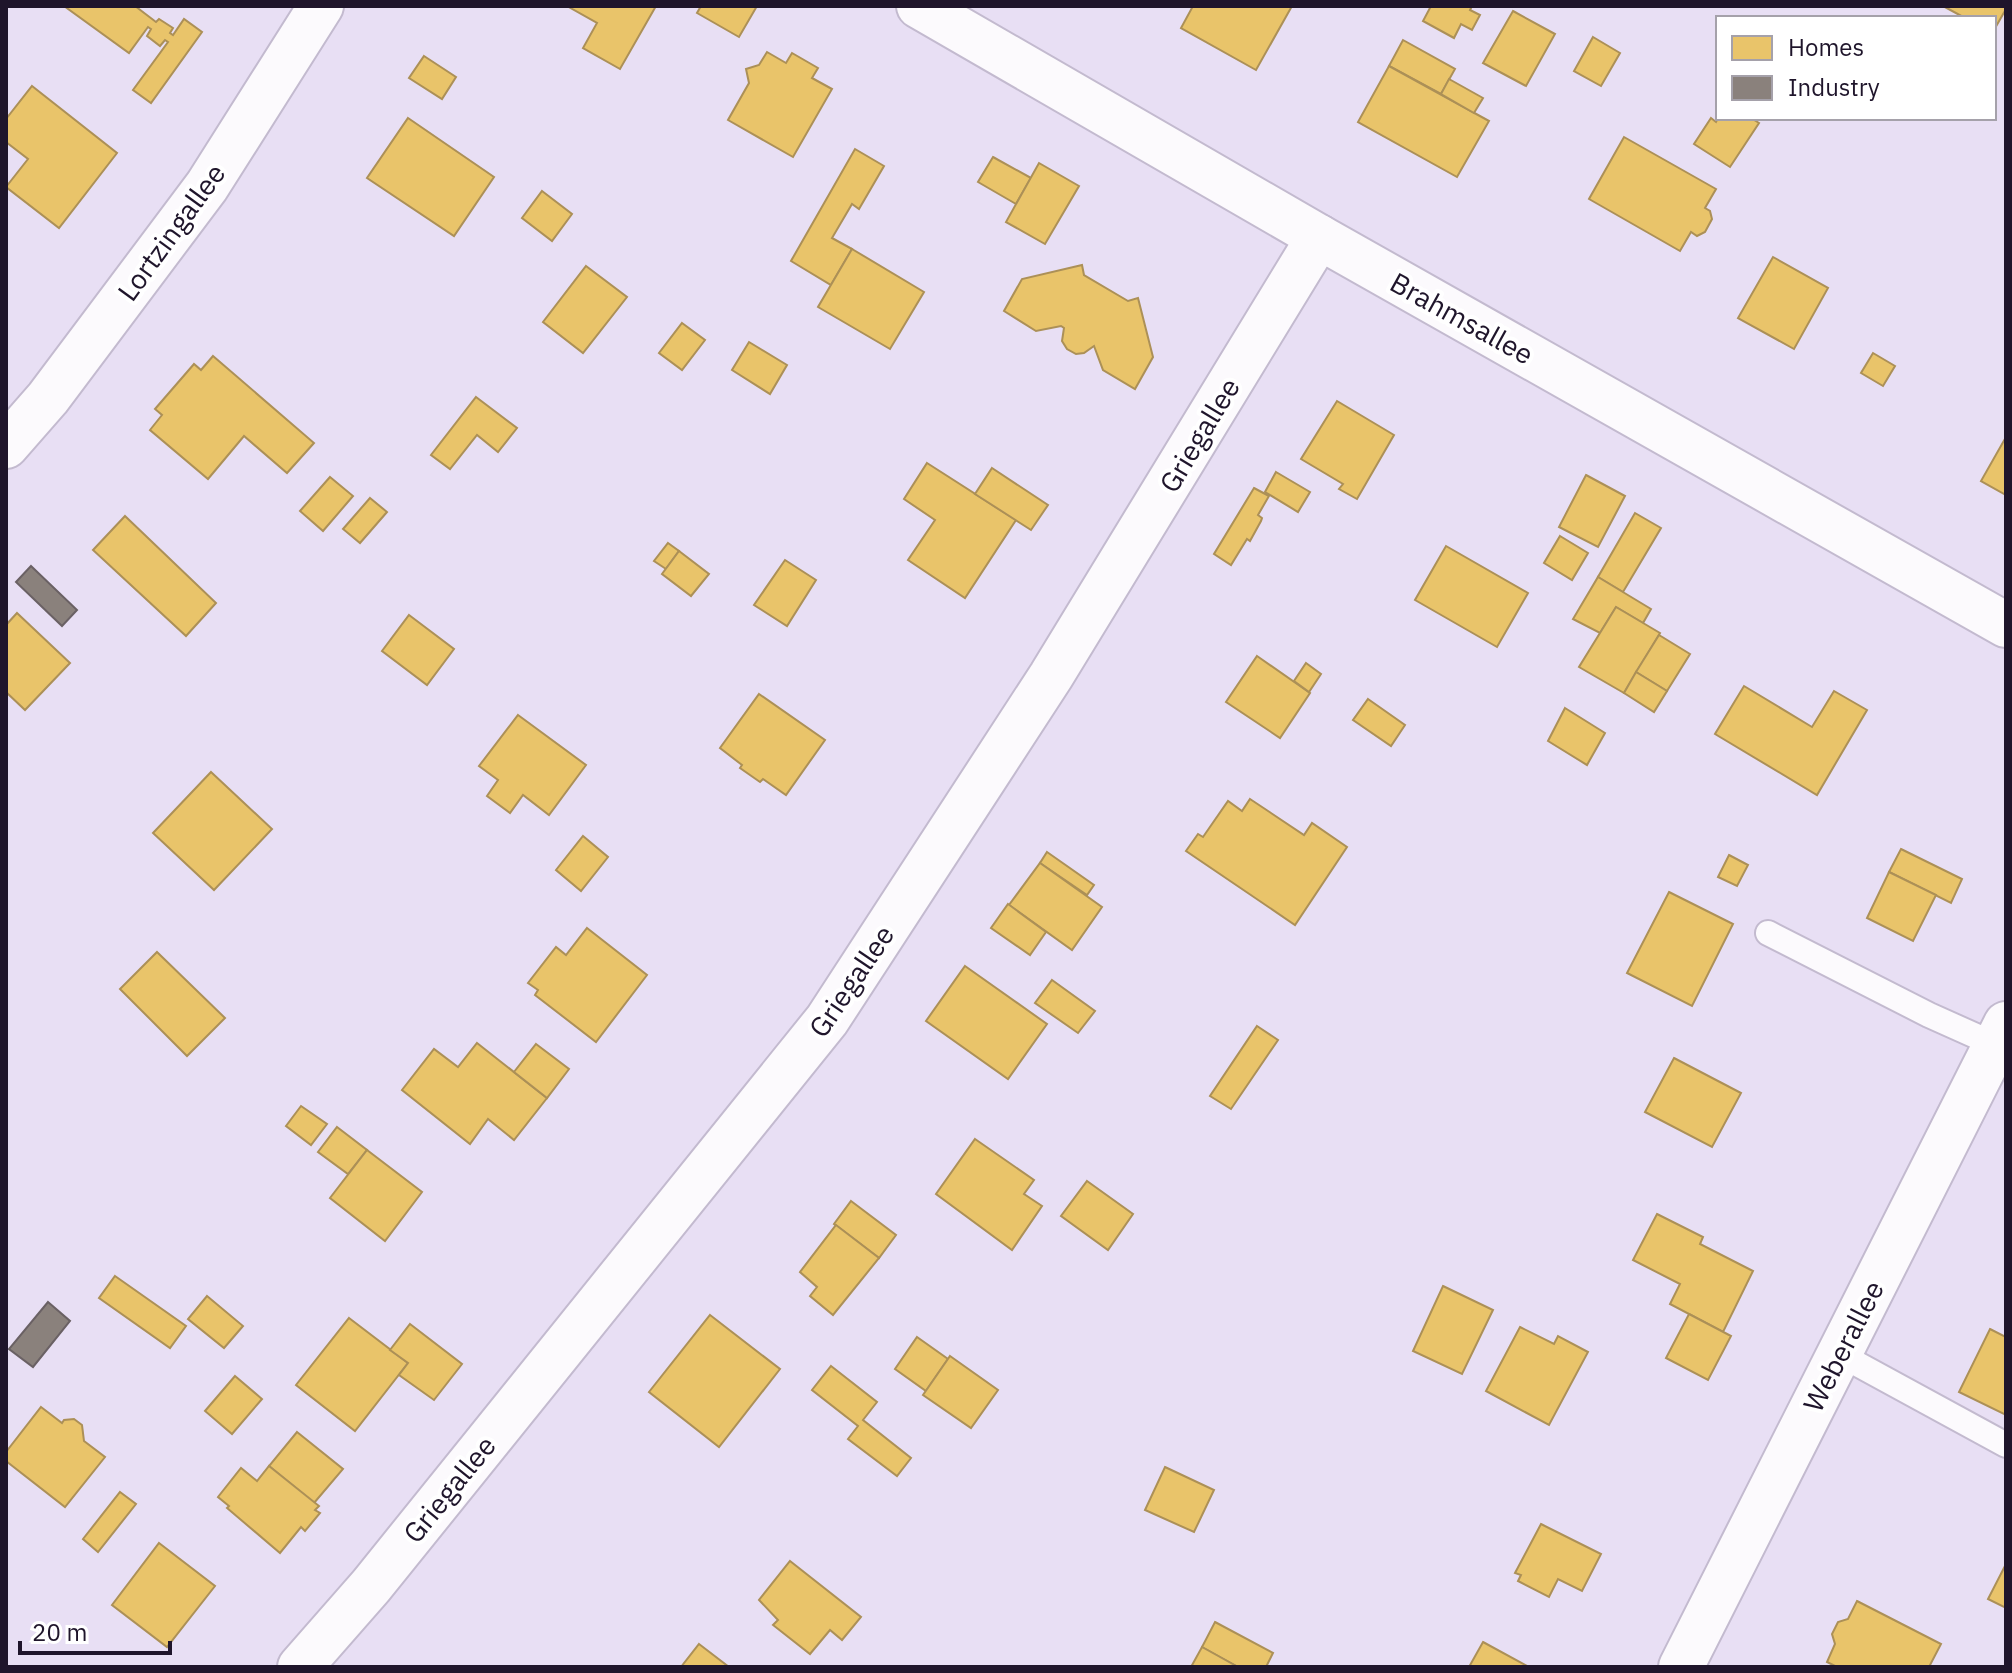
<svg xmlns="http://www.w3.org/2000/svg" width="2012" height="1673" font-family="'IBM Plex Sans',sans-serif">
	<style>
		.homes { fill: #e9c46a; stroke: #ac9057; stroke-width: 2 }
		.industry { fill: #8a817c; stroke: #6a6164; stroke-width: 2 }
		.lines { fill: none; stroke-linecap: round; stroke-linejoin: round }
		.lane-casing { stroke: #c3bacf; stroke-width: 28 }
		.street-casing { stroke: #c3bacf; stroke-width: 48 }
		.lane { stroke: #fcfafd; stroke-width: 24 }
		.street { stroke: #fcfafd; stroke-width: 44 }
		.labels { text-anchor: middle; dominant-baseline: central; stroke-width: 8; stroke-linejoin: round; paint-order: stroke }
		.street-label { font-size: 28px; fill: #1f152b; stroke: #fff }
	</style>
	<rect width="100%" height="100%" fill="#e8dff4"/>
	<g class="homes">
		<path d="M 64,6 L 135,6 L 156,22 L 159,19 L 173,28 L 170,33 L 173,35 L 184,19 L 202,32 L 151,103 L 133,90 L 168,42 L 165,40 L 160,46 L 147,36 L 151,29 L 148,27 L 129,53 Z"/>
		<path d="M 567,6 L 656,6 L 620,69 L 583,48 L 597,23 Z"/>
		<path d="M 701,6 L 757,6 L 739,37 L 697,13 Z"/>
		<path d="M 1193,6 L 1292,6 L 1256,70 L 1181,28 Z"/>
		<path d="M 1431,6 L 1472,6 L 1470,10 L 1480,15 L 1472,30 L 1461,24 L 1454,38 L 1423,21 Z"/>
		<path d="M 1943,6 L 2006,6 L 2006,9 L 1994,30 L 1994,18 L 1965,18 Z"/>
		<path d="M 1513,11 L 1555,34 L 1526,86 L 1483,63 Z"/>
		<path d="M 1593,37 L 1620,53 L 1601,86 L 1574,71 Z"/>
		<path d="M 1403,40 L 1455,69 L 1441,94 L 1389,66 Z"/>
		<path d="M 767,52 L 786,63 L 792,53 L 818,68 L 812,78 L 832,89 L 793,157 L 728,120 L 749,83 L 746,69 L 759,65 Z"/>
		<path d="M 424,56 L 456,77 L 442,99 L 409,78 Z"/>
		<path d="M 1389,66 L 1489,121 L 1457,177 L 1358,122 Z"/>
		<path d="M 1449,79 L 1483,98 L 1474,113 L 1441,94 Z"/>
		<path d="M 32,86 L 117,153 L 59,228 L 6,187 L 28,159 L 6,142 L 6,119 Z"/>
		<path d="M 408,118 L 494,177 L 454,236 L 367,178 Z"/>
		<path d="M 1711,118 L 1716,122 L 1718,118 L 1751,118 L 1759,123 L 1730,167 L 1694,144 Z"/>
		<path d="M 1624,137 L 1716,189 L 1705,208 L 1710,211 L 1712,219 L 1705,232 L 1697,236 L 1691,232 L 1680,251 L 1589,199 Z"/>
		<path d="M 855,149 L 884,166 L 859,209 L 852,204 L 832,238 L 852,249 L 831,285 L 791,261 Z"/>
		<path d="M 993,157 L 1031,178 L 1016,204 L 978,182 Z"/>
		<path d="M 1039,163 L 1079,186 L 1045,244 L 1006,222 Z"/>
		<path d="M 542,191 L 572,214 L 552,241 L 522,218 Z"/>
		<path d="M 852,249 L 924,292 L 890,349 L 818,307 Z"/>
		<path d="M 1773,257 L 1828,288 L 1794,349 L 1738,318 Z"/>
		<path d="M 1082,265 L 1084,275 L 1128,301 L 1138,298 L 1153,357 L 1135,389 L 1103,370 L 1094,346 L 1084,353 L 1076,354 L 1067,349 L 1062,341 L 1064,328 L 1061,326 L 1036,331 L 1004,311 L 1022,279 Z"/>
		<path d="M 586,266 L 627,297 L 583,353 L 543,322 Z"/>
		<path d="M 682,323 L 705,340 L 682,370 L 659,353 Z"/>
		<path d="M 749,342 L 787,365 L 770,394 L 732,370 Z"/>
		<path d="M 1873,353 L 1895,366 L 1883,386 L 1861,373 Z"/>
		<path d="M 213,356 L 314,443 L 287,473 L 244,436 L 208,479 L 150,430 L 162,415 L 155,409 L 194,364 L 201,370 Z"/>
		<path d="M 476,397 L 517,428 L 498,452 L 477,435 L 450,469 L 431,455 Z"/>
		<path d="M 1337,401 L 1394,435 L 1357,499 L 1339,489 L 1343,484 L 1301,459 Z"/>
		<path d="M 2006,437 L 2006,495 L 1981,481 Z"/>
		<path d="M 927,463 L 1016,520 L 965,598 L 908,560 L 935,520 L 904,499 Z"/>
		<path d="M 992,468 L 1048,505 L 1031,530 L 975,494 Z"/>
		<path d="M 1276,472 L 1310,492 L 1298,512 L 1265,492 Z"/>
		<path d="M 1586,475 L 1625,496 L 1598,547 L 1559,527 Z"/>
		<path d="M 330,477 L 353,496 L 323,531 L 300,511 Z"/>
		<path d="M 1254,488 L 1269,496 L 1258,515 L 1262,518 L 1261,521 L 1250,541 L 1247,539 L 1231,565 L 1214,554 Z"/>
		<path d="M 370,498 L 387,512 L 360,543 L 343,529 Z"/>
		<path d="M 1635,513 L 1661,528 L 1623,592 L 1598,577 Z"/>
		<path d="M 125,516 L 216,603 L 186,636 L 93,550 Z"/>
		<path d="M 1560,536 L 1588,553 L 1572,580 L 1544,563 Z"/>
		<path d="M 668,543 L 679,551 L 666,569 L 654,561 Z"/>
		<path d="M 1446,546 L 1528,593 L 1497,647 L 1415,600 Z"/>
		<path d="M 679,551 L 709,574 L 691,596 L 662,574 Z"/>
		<path d="M 785,560 L 816,580 L 787,626 L 754,605 Z"/>
		<path d="M 1598,577 L 1651,609 L 1643,623 L 1616,607 L 1600,633 L 1573,619 Z"/>
		<path d="M 1616,607 L 1660,633 L 1624,693 L 1579,667 Z"/>
		<path d="M 17,613 L 70,663 L 25,710 L 6,692 L 6,625 Z"/>
		<path d="M 409,615 L 454,649 L 427,685 L 382,651 Z"/>
		<path d="M 1659,635 L 1690,654 L 1667,691 L 1636,672 Z"/>
		<path d="M 1257,656 L 1310,693 L 1280,738 L 1226,702 Z"/>
		<path d="M 1306,663 L 1321,674 L 1309,692 L 1294,681 Z"/>
		<path d="M 1636,672 L 1667,691 L 1654,712 L 1624,693 Z"/>
		<path d="M 1744,686 L 1812,727 L 1834,691 L 1867,710 L 1817,795 L 1715,734 Z"/>
		<path d="M 759,694 L 825,740 L 786,795 L 763,779 L 760,782 L 740,768 L 742,765 L 720,748 Z"/>
		<path d="M 1368,699 L 1405,725 L 1391,746 L 1353,720 Z"/>
		<path d="M 1565,708 L 1605,733 L 1587,765 L 1548,741 Z"/>
		<path d="M 518,715 L 586,765 L 549,815 L 523,795 L 510,813 L 487,796 L 498,780 L 479,766 Z"/>
		<path d="M 211,772 L 272,829 L 214,890 L 153,833 Z"/>
		<path d="M 1250,799 L 1304,835 L 1312,823 L 1347,847 L 1295,925 L 1186,851 L 1198,834 L 1203,837 L 1228,801 L 1242,811 Z"/>
		<path d="M 583,836 L 608,857 L 581,891 L 556,870 Z"/>
		<path d="M 1901,849 L 1962,879 L 1951,903 L 1889,872 Z"/>
		<path d="M 1047,852 L 1094,885 L 1087,895 L 1040,863 Z"/>
		<path d="M 1729,855 L 1748,865 L 1737,886 L 1718,877 Z"/>
		<path d="M 1040,863 L 1102,907 L 1072,950 L 1009,905 Z"/>
		<path d="M 1889,872 L 1936,895 L 1913,941 L 1867,918 Z"/>
		<path d="M 1669,892 L 1733,924 L 1692,1006 L 1627,973 Z"/>
		<path d="M 1008,904 L 1046,932 L 1030,955 L 991,928 Z"/>
		<path d="M 587,928 L 647,975 L 596,1042 L 535,995 L 538,990 L 528,983 L 556,947 L 566,955 Z"/>
		<path d="M 157,952 L 225,1018 L 187,1056 L 120,989 Z"/>
		<path d="M 965,966 L 1047,1024 L 1008,1079 L 926,1021 Z"/>
		<path d="M 1052,980 L 1095,1011 L 1078,1033 L 1035,1003 Z"/>
		<path d="M 1257,1026 L 1278,1040 L 1231,1109 L 1210,1096 Z"/>
		<path d="M 477,1043 L 547,1098 L 514,1140 L 488,1119 L 470,1144 L 402,1090 L 434,1049 L 458,1067 Z"/>
		<path d="M 536,1044 L 569,1069 L 547,1098 L 514,1072 Z"/>
		<path d="M 1674,1058 L 1741,1093 L 1712,1147 L 1645,1112 Z"/>
		<path d="M 301,1106 L 327,1124 L 311,1145 L 286,1126 Z"/>
		<path d="M 337,1127 L 367,1150 L 348,1174 L 318,1152 Z"/>
		<path d="M 975,1139 L 1034,1180 L 1024,1194 L 1042,1206 L 1012,1250 L 936,1194 Z"/>
		<path d="M 367,1150 L 422,1192 L 385,1241 L 330,1198 Z"/>
		<path d="M 1087,1181 L 1133,1214 L 1108,1250 L 1061,1216 Z"/>
		<path d="M 851,1201 L 896,1235 L 879,1258 L 834,1224 Z"/>
		<path d="M 1657,1214 L 1703,1237 L 1700,1244 L 1753,1271 L 1723,1332 L 1670,1304 L 1680,1284 L 1633,1260 Z"/>
		<path d="M 836,1225 L 879,1258 L 833,1315 L 810,1296 L 817,1287 L 800,1272 Z"/>
		<path d="M 115,1276 L 186,1326 L 170,1348 L 99,1298 Z"/>
		<path d="M 1443,1286 L 1493,1310 L 1462,1374 L 1413,1351 Z"/>
		<path d="M 207,1296 L 243,1326 L 224,1348 L 188,1319 Z"/>
		<path d="M 1689,1314 L 1731,1336 L 1708,1380 L 1666,1358 Z"/>
		<path d="M 710,1315 L 780,1369 L 719,1447 L 649,1392 Z"/>
		<path d="M 349,1318 L 408,1363 L 355,1431 L 296,1385 Z"/>
		<path d="M 410,1324 L 462,1364 L 434,1400 L 399,1375 L 408,1363 L 390,1350 Z"/>
		<path d="M 1520,1327 L 1554,1344 L 1558,1336 L 1588,1352 L 1549,1425 L 1486,1391 Z"/>
		<path d="M 1990,1329 L 2006,1337 L 2006,1415 L 1959,1392 Z"/>
		<path d="M 917,1337 L 948,1359 L 926,1391 L 895,1369 Z"/>
		<path d="M 950,1356 L 998,1390 L 971,1428 L 923,1395 Z"/>
		<path d="M 831,1366 L 877,1402 L 863,1420 L 911,1458 L 897,1476 L 848,1439 L 858,1426 L 812,1390 Z"/>
		<path d="M 235,1376 L 262,1399 L 232,1434 L 205,1411 Z"/>
		<path d="M 41,1407 L 62,1423 L 64,1420 L 74,1419 L 82,1425 L 84,1441 L 105,1457 L 65,1507 L 6,1461 L 6,1452 Z"/>
		<path d="M 297,1432 L 343,1469 L 314,1503 L 269,1466 Z"/>
		<path d="M 269,1466 L 319,1506 L 315,1510 L 320,1513 L 305,1531 L 301,1527 L 280,1553 L 227,1508 L 229,1506 L 218,1497 L 241,1468 L 257,1481 Z"/>
		<path d="M 1165,1467 L 1214,1490 L 1194,1532 L 1145,1510 Z"/>
		<path d="M 120,1492 L 136,1504 L 98,1552 L 83,1539 Z"/>
		<path d="M 1541,1524 L 1601,1554 L 1582,1591 L 1558,1579 L 1549,1597 L 1518,1581 L 1521,1575 L 1515,1573 Z"/>
		<path d="M 159,1543 L 215,1586 L 167,1647 L 112,1605 Z"/>
		<path d="M 790,1561 L 861,1617 L 842,1640 L 830,1630 L 810,1654 L 773,1625 L 778,1620 L 759,1600 Z"/>
		<path d="M 2006,1564 L 2006,1608 L 1988,1599 Z"/>
		<path d="M 1857,1601 L 1941,1644 L 1929,1667 L 1837,1667 L 1827,1662 L 1835,1644 L 1832,1634 L 1838,1622 L 1848,1619 Z"/>
		<path d="M 1215,1622 L 1273,1653 L 1266,1667 L 1238,1667 L 1202,1647 Z"/>
		<path d="M 1483,1642 L 1529,1667 L 1469,1667 Z"/>
		<path d="M 699,1644 L 729,1667 L 681,1667 Z"/>
		<path d="M 1202,1647 L 1238,1667 L 1191,1667 Z"/>
	</g>
	<g class="industry">
		<path d="M 31,566 L 77,610 L 62,626 L 16,582 Z"/>
		<path d="M 48,1302 L 70,1321 L 33,1367 L 9,1349 Z"/>
	</g>
	<g class="lines">
		<defs>
			<g id="lane">
				<path d="M 1768,933 L 1929,1015 L 1996,1045"/>
				<path d="M 1839,1354 L 2006,1445"/>
			</g>
			<g id="street">
				<path d="M 919,6 L 1319,237 L 2006,625"/>
				<path d="M 6,446 L 48,398 L 207,186 L 321,6"/>
				<path d="M 300,1667 L 371,1586 L 827,1020 L 1051,676 L 1319,237"/>
				<path d="M 1681,1667 L 2006,1024"/>
			</g>
		</defs>
		<use href="#lane" class="lane-casing"/>
		<use href="#street" class="street-casing"/>
		<use href="#lane" class="lane"/>
		<use href="#street" class="street"/>
	</g>
	<g class="labels">
		<g class="street-label">
			<text transform="translate(171 232) rotate(-54)">Lortzingallee</text>
			<text transform="translate(1462 318) rotate(29)">Brahmsallee</text>
			<text transform="translate(1199 435) rotate(-59)">Griegallee</text>
			<text transform="translate(851 981) rotate(-56)">Griegallee</text>
			<text transform="translate(1843 1346) rotate(-63)">Weberallee</text>
			<text transform="translate(449 1489) rotate(-51)">Griegallee</text>
		</g>
	</g>
	<rect width="2012" height="1673" fill="none" stroke="#1f152b" stroke-width="16"/>
	<rect x="1716" y="16" width="280" height="104" fill="#ffffff" stroke="#a5a1aa" stroke-width="2"/>
	<rect x="1732" y="36" width="40" height="24" fill="#e9c46a" stroke="#a5a1aa" stroke-width="2"/>
	<text x="1788" y="56" font-size="24" fill="#1f152b">Homes</text>
	<rect x="1732" y="76" width="40" height="24" fill="#8a817c" stroke="#a5a1aa" stroke-width="2"/>
	<text x="1788" y="96" font-size="24" fill="#1f152b">Industry</text>
	<path d="M20 1641v12h150v-12" fill="none" stroke="#1f152b" stroke-width="4"/>
	<text x="32" y="1641" font-size="24" fill="#1f152b" stroke="#ffffff" stroke-width="6" paint-order="stroke">20 m</text>
</svg>
